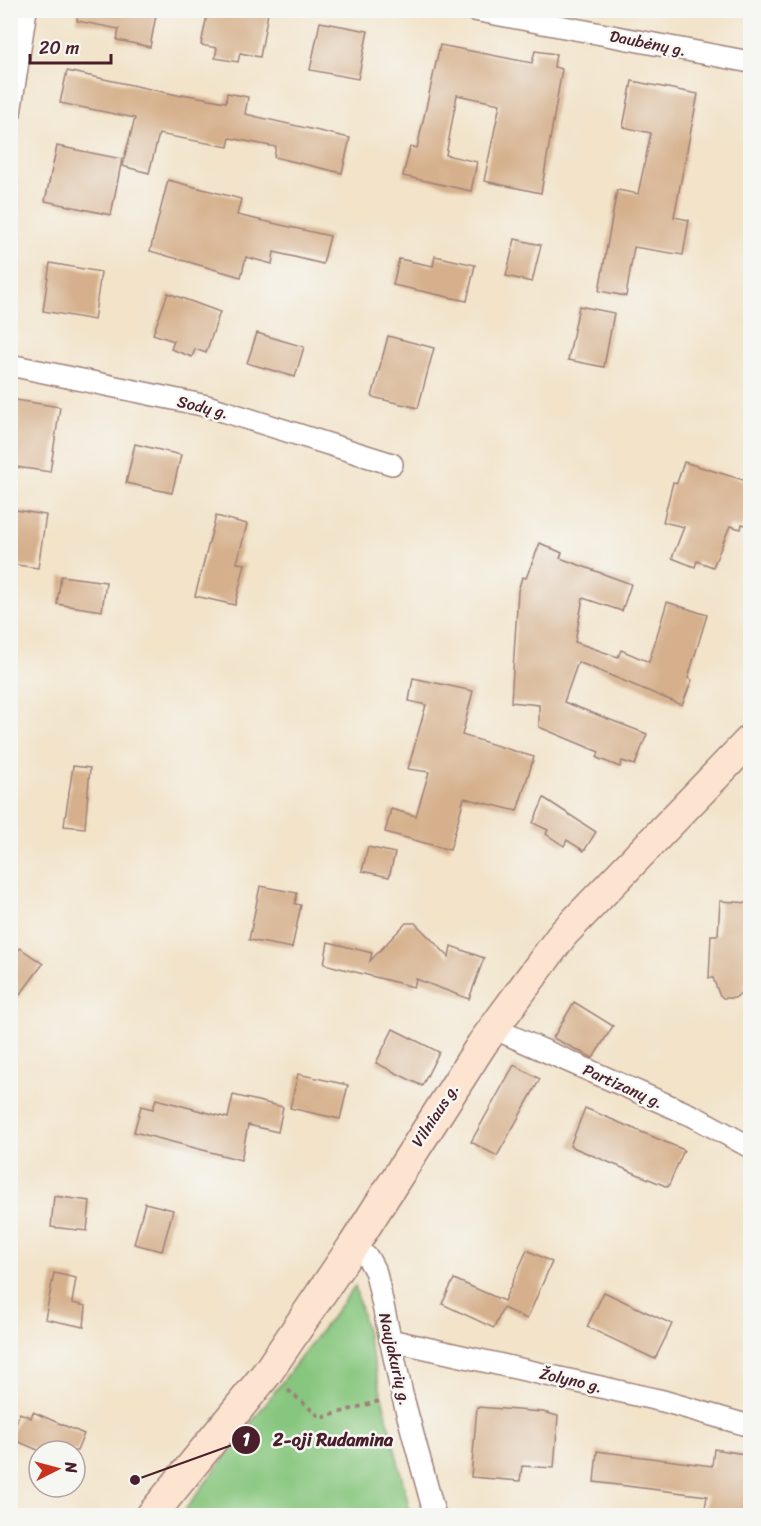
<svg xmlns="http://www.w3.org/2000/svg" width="761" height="1526" font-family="Sriracha,sans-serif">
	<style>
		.green { fill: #87c67e; stroke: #687254; stroke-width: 1.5 }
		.building { fill: #d6b08c }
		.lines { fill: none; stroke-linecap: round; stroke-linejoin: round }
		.minor-casing { stroke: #9e817a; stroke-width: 24 }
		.secondary-casing { stroke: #9e817a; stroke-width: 33 }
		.path { stroke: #9e817a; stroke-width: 4; stroke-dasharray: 4.5 4.5; stroke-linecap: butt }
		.minor { stroke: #fff; stroke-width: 21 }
		.secondary { stroke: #fde4d1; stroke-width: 30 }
		.labels { text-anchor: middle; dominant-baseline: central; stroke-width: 5; stroke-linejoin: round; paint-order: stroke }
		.street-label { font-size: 16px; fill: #4a1f2b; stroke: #f6f6f2 }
		.leader { fill: none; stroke: #4a1f2b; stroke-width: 2 }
		.callout-dot { fill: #4a1f2b; stroke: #f6f6f2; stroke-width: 2 }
		.mark-label { font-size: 18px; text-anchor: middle; font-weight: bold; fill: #fff }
		.callout-label { font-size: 18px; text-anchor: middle; font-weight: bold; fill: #4a1f2b; stroke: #f6f6f2; stroke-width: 5; stroke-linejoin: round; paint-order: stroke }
	</style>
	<rect width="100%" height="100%" fill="#f6f6f2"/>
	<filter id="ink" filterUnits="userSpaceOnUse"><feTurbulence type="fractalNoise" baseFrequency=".0167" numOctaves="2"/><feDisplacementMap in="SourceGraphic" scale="12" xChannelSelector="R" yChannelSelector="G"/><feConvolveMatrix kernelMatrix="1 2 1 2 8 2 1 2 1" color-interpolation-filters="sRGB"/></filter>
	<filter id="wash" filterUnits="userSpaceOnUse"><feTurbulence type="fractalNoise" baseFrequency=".008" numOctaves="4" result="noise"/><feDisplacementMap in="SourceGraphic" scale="24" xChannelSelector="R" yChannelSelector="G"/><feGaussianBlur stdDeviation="1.35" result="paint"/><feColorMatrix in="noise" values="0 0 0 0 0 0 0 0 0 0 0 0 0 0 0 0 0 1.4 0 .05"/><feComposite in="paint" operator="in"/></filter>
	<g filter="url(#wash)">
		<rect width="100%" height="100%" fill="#f2e3c9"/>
		<path class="green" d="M 355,1286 L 411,1515 L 181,1515 L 188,1506 Z"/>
		<g id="blocks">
			<g class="building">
				<path d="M 78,10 L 157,10 L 150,47 L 117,40 L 119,29 L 77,21 Z"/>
				<path d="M 208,10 L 268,13 L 260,57 L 240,53 L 238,62 L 215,58 L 217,48 L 201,45 Z"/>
				<path d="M 320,22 L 368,31 L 358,79 L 310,70 Z"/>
				<path d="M 440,45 L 532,63 L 535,51 L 556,54 L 554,67 L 562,69 L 541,193 L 484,181 L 500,104 L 457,95 L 446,155 L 477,162 L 471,191 L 403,176 L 410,147 L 417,148 Z"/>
				<path d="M 67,71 L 182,96 L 182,94 L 226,102 L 227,93 L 248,97 L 245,114 L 350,138 L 342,173 L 274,157 L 276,147 L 230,138 L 228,147 L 159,134 L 149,173 L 122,166 L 135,118 L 60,103 Z"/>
				<path d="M 632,81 L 698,94 L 674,217 L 689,220 L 683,255 L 634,247 L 626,296 L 599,291 L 617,190 L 638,194 L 651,133 L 623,127 Z"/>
				<path d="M 57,146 L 122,159 L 111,215 L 45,201 Z"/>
				<path d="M 168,180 L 241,199 L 237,215 L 330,236 L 323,264 L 274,252 L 272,264 L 246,257 L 241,277 L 150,251 Z"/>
				<path d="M 515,239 L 541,245 L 532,282 L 506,276 Z"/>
				<path d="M 435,256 L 475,265 L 467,301 L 393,285 L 399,259 L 433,266 Z"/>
				<path d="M 50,263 L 101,272 L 94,320 L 43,311 Z"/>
				<path d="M 168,293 L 220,312 L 206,353 L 195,349 L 192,357 L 171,349 L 174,341 L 153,334 Z"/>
				<path d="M 579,306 L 614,313 L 604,367 L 568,360 Z"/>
				<path d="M 257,333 L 304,347 L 295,377 L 247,363 Z"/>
				<path d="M 388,336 L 434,348 L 418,408 L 372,397 Z"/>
				<path d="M 10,399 L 60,407 L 50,472 L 10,466 Z"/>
				<path d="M 135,444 L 181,455 L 172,493 L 126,483 Z"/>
				<path d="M 684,462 L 750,482 L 750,526 L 742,524 L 741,529 L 730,526 L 713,567 L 697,561 L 695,567 L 672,558 L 684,527 L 663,522 L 673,482 L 677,483 Z"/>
				<path d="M 10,509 L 46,515 L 38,568 L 10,564 Z"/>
				<path d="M 216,516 L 247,524 L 237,563 L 245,564 L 235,605 L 195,596 Z"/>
				<path d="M 540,543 L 562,553 L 560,558 L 631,584 L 622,611 L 583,598 L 575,642 L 618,657 L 621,650 L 649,662 L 667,602 L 707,615 L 688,678 L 692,680 L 682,705 L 578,662 L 564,702 L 647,734 L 635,765 L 622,761 L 620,767 L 597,758 L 599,752 L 539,727 L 539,705 L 511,702 L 518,591 L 522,577 L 526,578 Z"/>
				<path d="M 61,576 L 106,582 L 102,611 L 57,604 Z"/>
				<path d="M 413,678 L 473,691 L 462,735 L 534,757 L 517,811 L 464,798 L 450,850 L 385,832 L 391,809 L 416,816 L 429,772 L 408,769 L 426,705 L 409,701 Z"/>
				<path d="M 73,766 L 90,768 L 85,828 L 64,826 Z"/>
				<path d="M 544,798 L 596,832 L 584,851 L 567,840 L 564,846 L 546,834 L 548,830 L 533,823 Z"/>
				<path d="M 368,847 L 395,853 L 389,877 L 362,871 Z"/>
				<path d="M 260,886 L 297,893 L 295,904 L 301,905 L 292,948 L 249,940 Z"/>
				<path d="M 720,901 L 749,903 L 747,937 L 750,937 L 750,972 L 743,991 L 735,998 L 723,998 L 719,994 L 713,978 L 709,978 L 711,935 L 718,935 Z"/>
				<path d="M 406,923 L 415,923 L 449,957 L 451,946 L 484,958 L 469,999 L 416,979 L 414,987 L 324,964 L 328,942 L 372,953 L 370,961 Z"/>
				<path d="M 20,948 L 43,964 L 10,1008 L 10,962 Z"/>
				<path d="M 574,1002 L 613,1026 L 593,1058 L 553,1038 Z"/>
				<path d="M 393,1029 L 439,1052 L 422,1086 L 376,1063 Z"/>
				<path d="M 514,1065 L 540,1079 L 497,1156 L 471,1142 Z"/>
				<path d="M 298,1074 L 348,1085 L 340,1119 L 290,1108 Z"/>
				<path d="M 233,1095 L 283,1107 L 278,1132 L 248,1125 L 241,1160 L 134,1132 L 141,1106 L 153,1109 L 156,1099 L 228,1118 Z"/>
				<path d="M 585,1108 L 684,1150 L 668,1187 L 570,1146 Z"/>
				<path d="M 54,1196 L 90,1201 L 87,1231 L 51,1227 Z"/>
				<path d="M 145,1203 L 173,1210 L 162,1251 L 134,1244 Z"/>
				<path d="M 527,1250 L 552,1262 L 527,1319 L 503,1308 L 494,1328 L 442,1304 L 454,1279 L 504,1301 Z"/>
				<path d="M 54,1273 L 76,1278 L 72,1303 L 86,1306 L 84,1327 L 45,1319 Z"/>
				<path d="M 604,1292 L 672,1324 L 655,1359 L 587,1327 Z"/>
				<path d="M 477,1407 L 543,1412 L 558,1416 L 554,1468 L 522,1466 L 520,1481 L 471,1477 Z"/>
				<path d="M 33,1412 L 84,1434 L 77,1451 L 40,1451 L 10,1438 L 20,1413 L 31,1418 Z"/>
				<path d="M 714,1449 L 750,1455 L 749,1515 L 704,1515 L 707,1496 L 594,1482 L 597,1451 L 712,1466 Z"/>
			</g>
		</g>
	</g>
	<g filter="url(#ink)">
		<use href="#blocks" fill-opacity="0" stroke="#9e817a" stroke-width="1.5"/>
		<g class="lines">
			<defs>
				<g id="minor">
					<path d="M 474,10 L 750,62"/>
					<path d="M 10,113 L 26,10"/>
					<path d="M 10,365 L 207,406 L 392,464"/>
					<path d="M 493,1028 L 695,1117 L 750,1147"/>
					<path d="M 353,1246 L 368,1258 L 376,1273 L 402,1394 L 435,1516"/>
					<path d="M 390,1340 L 663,1401 L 750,1426"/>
				</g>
				<path id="secondary" d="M 151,1516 L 267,1373 L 353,1246 L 482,1044 L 563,934 L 750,740"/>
			</defs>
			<use href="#minor" class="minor-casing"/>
			<use href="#secondary" class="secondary-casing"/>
			<path class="path" d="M 288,1390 L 321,1418 L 379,1401"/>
			<use href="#minor" class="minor"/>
			<use href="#secondary" class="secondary"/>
		</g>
	</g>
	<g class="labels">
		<g class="street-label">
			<text transform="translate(648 43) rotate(11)">Daubėnų g.</text>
			<text transform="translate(203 407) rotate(14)">Sodų g.</text>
			<text transform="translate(623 1086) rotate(24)">Partizanų g.</text>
			<text transform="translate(435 1115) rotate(-57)">Vilniaus g.</text>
			<text transform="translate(395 1359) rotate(77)">Naujakurių g.</text>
			<text transform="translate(571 1380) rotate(13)">Žolyno g.</text>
		</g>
	</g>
	<path class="leader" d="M135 1480L246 1440"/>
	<g class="callout-dot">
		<circle cx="135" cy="1480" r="6"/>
		<circle cx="246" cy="1440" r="15"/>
	</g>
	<g class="mark-label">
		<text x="246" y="1446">1</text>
	</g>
	<g class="callout-label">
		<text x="333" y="1446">2-oji Rudamina</text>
	</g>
	<rect width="761" height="1526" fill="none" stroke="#f6f6f2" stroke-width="36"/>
	<g transform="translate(57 1469) rotate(84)"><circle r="28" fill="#f6f6f2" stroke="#b1a0a2" stroke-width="1.5"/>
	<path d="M0-4.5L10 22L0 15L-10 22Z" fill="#c8321e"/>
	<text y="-9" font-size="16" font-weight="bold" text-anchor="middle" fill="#4a1f2b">N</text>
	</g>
	<path d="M30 54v9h81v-9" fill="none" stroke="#4a1f2b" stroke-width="3"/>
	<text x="39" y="54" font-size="18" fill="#4a1f2b" stroke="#f6f6f2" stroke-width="4.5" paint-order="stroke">20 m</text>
</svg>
